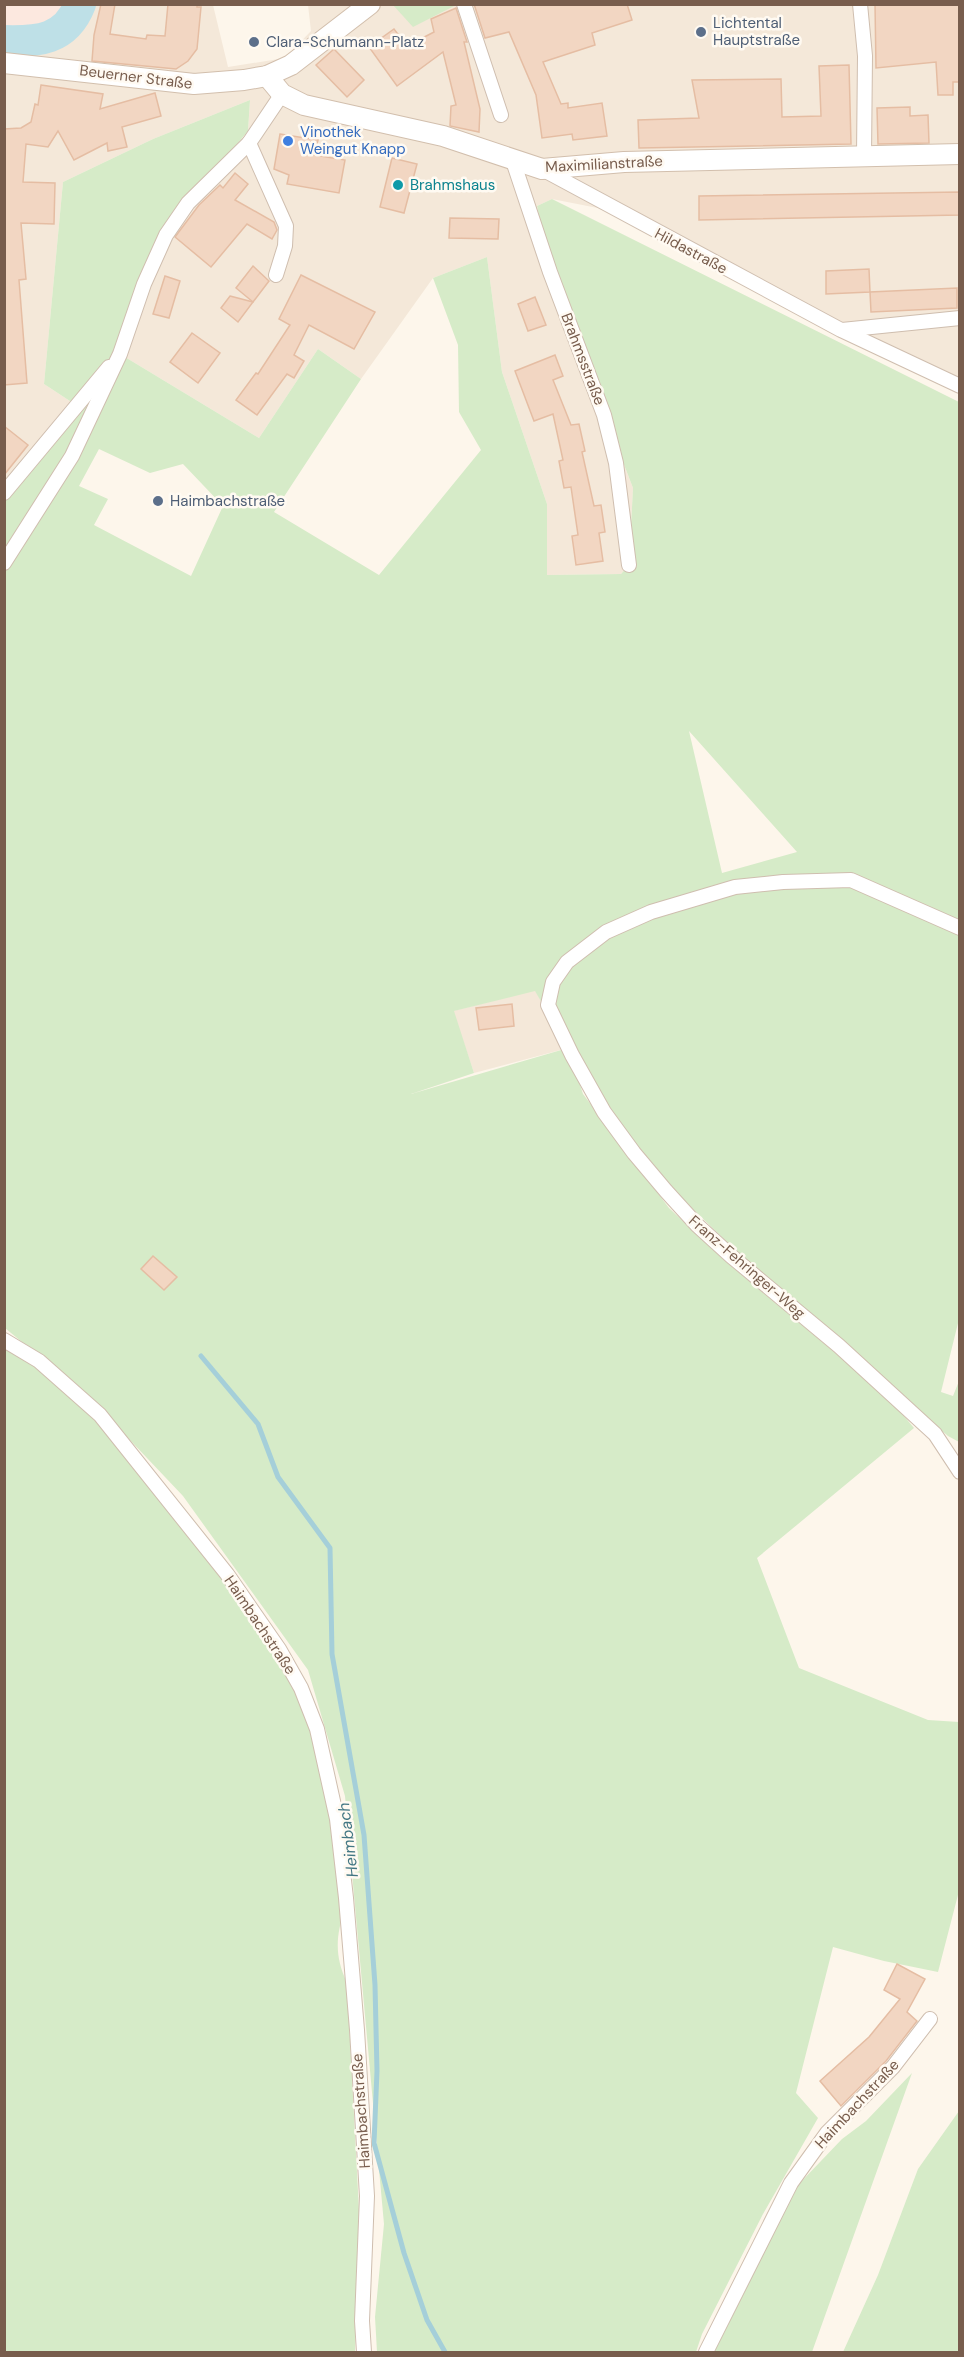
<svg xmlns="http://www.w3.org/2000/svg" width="964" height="2357" font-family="'DM Sans',sans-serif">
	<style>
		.residential { fill: #f4e8d9 }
		.commercial { fill: #fce8df }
		.green { fill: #d6ebc8; fill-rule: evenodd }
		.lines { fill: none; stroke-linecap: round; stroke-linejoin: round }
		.stream { stroke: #a5cfd9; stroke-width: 5 }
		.river { stroke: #bee0e7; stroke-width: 32 }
		.building { fill: #f2d6c2; stroke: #e5bda3; stroke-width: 1.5 }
		.minor-casing { stroke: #cfbeaf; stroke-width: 16 }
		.secondary-casing { stroke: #d2bfad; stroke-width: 22 }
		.minor { stroke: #fff; stroke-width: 14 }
		.secondary { stroke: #fff; stroke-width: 20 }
		.service-dot { fill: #5c6f8a; stroke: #fffaf2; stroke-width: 2 }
		.shop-dot { fill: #3f7fe0; stroke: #fffaf2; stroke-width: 2 }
		.culture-dot { fill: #0f9aa8; stroke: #fffaf2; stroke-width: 2 }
		.labels { text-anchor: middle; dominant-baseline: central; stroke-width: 5; stroke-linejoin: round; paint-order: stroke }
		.service-label { font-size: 15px; fill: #4e5e75; stroke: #fffaf2; text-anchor: start }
		.street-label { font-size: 15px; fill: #785d4d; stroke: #fffaf2 }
		.shop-label { font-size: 15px; fill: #366cbe; stroke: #fffaf2; text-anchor: start }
		.culture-label { font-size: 15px; fill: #0d838f; stroke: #fffaf2; text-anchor: start }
		.water-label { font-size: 16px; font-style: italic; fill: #437784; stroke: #fffaf2 }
	</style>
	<rect width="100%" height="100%" fill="#fdf6eb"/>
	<g class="residential">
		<path d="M 87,4 L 213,5 L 228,67 L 285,58 L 311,31 L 308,5 L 959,5 L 959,386 L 841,330 L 618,212 L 552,199 L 537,206 L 550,272 L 633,488 L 629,565 L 621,574 L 547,575 L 547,504 L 502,372 L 487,257 L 433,278 L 361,379 L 318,349 L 259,438 L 120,354 L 144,284 L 166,235 L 188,203 L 248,132 L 250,100 L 153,139 L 63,182 L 44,384 L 76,405 L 5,499 L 5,47 L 54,47 L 82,23 Z"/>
		<path d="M 535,990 L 568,1048 L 474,1073 L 453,1011 Z"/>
	</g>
	<path class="commercial" d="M 4,5 L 5,4 L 87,5 L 82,23 L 54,47 L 5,47 Z"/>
	<g class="green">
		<path d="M 458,4 L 413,27 L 393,5 Z"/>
		<path d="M 250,100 L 248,131 L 188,203 L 166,235 L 120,354 L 259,438 L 318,349 L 361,379 L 274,512 L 379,575 L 481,450 L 459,412 L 458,345 L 433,278 L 487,257 L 502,372 L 547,504 L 547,575 L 621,574 L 629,565 L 633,488 L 550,272 L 537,206 L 552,199 L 959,402 L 960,1315 L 941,1392 L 953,1396 L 959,1381 L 959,1442 L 948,1436 L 766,1280 L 661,1178 L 607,1109 L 569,1051 L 583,1094 L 669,1208 L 725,1261 L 888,1397 L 914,1428 L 757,1558 L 799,1668 L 928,1720 L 959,1722 L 959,1891 L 938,1972 L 884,1961 L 833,1947 L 796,2093 L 818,2118 L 763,2214 L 702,2334 L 696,2352 L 377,2352 L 375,2317 L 384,2224 L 345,1796 L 308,1670 L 183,1496 L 93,1401 L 5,1328 L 4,499 L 76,405 L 44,384 L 63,182 L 153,139 ZM 99,449 L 150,473 L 183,464 L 223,506 L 191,576 L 94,525 L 108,499 L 79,486 ZM 689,731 L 797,852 L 722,873 ZM 535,991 L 568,1048 L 411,1094 L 474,1073 L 454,1011 Z"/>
		<path d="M 4,1348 L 48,1371 L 101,1422 L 223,1570 L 292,1680 L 320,1749 L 345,1907 C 336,1937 334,1954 347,1983 L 359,2210 L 355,2352 L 5,2352 Z"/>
		<path d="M 912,2073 L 812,2352 L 713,2352 L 798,2185 L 842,2139 L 866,2121 Z"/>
		<path d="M 959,2111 L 959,2352 L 843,2352 L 878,2275 L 918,2169 Z"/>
	</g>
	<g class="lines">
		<path class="stream" d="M 201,1356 L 258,1424 L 278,1477 L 330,1548 L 332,1654 L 364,1835 L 375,1985 L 377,2071 L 374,2143 L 404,2253 L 427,2320 L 445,2352"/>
		<path class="river" d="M 4,41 C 38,42 66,40 80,4"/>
	</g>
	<g class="building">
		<path d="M 101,4 L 115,4 L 110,34 L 146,39 L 147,35 L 165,36 L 168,4 L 197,4 L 197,7 L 201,7 L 197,49 L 188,61 L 176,69 L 92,61 L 94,35 Z"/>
		<path d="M 474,4 L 627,4 L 632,20 L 592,33 L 595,45 L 543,62 L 561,104 L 568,103 L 568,108 L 602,103 L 607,136 L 573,140 L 572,134 L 542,138 L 536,95 L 509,32 L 485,38 Z"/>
		<path d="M 875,4 L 960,4 L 960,82 L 953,82 L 953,95 L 938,95 L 936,62 L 876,68 Z"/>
		<path d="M 456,8 L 467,42 L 464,42 L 480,109 L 479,132 L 450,126 L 451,106 L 456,105 L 443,52 L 397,86 L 369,47 L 394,29 L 407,46 L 434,32 L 431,19 Z"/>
		<path d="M 334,49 L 364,80 L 347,97 L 316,65 Z"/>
		<path d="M 849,65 L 851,144 L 639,148 L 638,120 L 699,118 L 692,80 L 781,79 L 782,117 L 821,116 L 819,66 Z"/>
		<path d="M 41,85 L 103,94 L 100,109 L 155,93 L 161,116 L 122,127 L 127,147 L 108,151 L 107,143 L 74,160 L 58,131 L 48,147 L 26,144 L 23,182 L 55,183 L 54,224 L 21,223 L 26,279 L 19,280 L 27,383 L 4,385 L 4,129 L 21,128 L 31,122 L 35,104 L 38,105 Z"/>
		<path d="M 910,107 L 910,116 L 928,115 L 929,143 L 878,144 L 877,108 Z"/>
		<path d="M 280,134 L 318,140 L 314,155 L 345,160 L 339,193 L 287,184 L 289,175 L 274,169 Z"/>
		<path d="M 392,158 L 417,164 L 404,213 L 380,207 Z"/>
		<path d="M 235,173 L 248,184 L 235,200 L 274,222 L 277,230 L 272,239 L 247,224 L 211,267 L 175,237 L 199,205 L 220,185 L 223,188 Z"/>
		<path d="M 960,192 L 960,215 L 699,220 L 699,196 Z"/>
		<path d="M 450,218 L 499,219 L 498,239 L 449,238 Z"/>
		<path d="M 253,266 L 269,281 L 253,302 L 236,288 Z"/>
		<path d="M 869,269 L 870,292 L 826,294 L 826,271 Z"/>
		<path d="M 301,275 L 375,312 L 354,349 L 309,325 L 294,355 L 304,361 L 294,378 L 287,374 L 257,415 L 236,400 L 256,373 L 258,374 L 290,325 L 279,319 Z"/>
		<path d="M 165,276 L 180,281 L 169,318 L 153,314 Z"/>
		<path d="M 957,288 L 957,308 L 871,312 L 870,292 Z"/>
		<path d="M 230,296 L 253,302 L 238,322 L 221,308 Z"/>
		<path d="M 535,297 L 546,325 L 528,331 L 518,304 Z"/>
		<path d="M 192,333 L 220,353 L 198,383 L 170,362 Z"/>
		<path d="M 555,355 L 563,376 L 553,380 L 571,425 L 579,424 L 585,451 L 582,452 L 594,506 L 601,505 L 605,532 L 599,533 L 603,561 L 576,565 L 572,536 L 578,535 L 571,487 L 564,488 L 559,461 L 563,460 L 553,414 L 534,421 L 515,371 Z"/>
		<path d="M 4,426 L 28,445 L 4,475 Z"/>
		<path d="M 512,1004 L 514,1026 L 479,1030 L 476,1008 Z"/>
		<path d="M 153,1256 L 177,1277 L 164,1290 L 141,1269 Z"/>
		<path d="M 897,1964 L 925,1979 L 907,2012 L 917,2021 L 886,2061 L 841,2106 L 820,2081 L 869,2037 L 900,1999 L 884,1990 Z"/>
	</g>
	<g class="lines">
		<defs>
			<g id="minor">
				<path d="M 464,4 L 501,115"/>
				<path d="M 860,4 L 865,56 L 864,155"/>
				<path d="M 249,143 L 286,226 L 285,246 L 276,275"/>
				<path d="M 512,158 L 550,272 L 604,415 L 616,463 L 629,565"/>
				<path d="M 542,169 L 841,330 L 960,386"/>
				<path d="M 842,330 L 960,318"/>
				<path d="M 4,493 L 109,367"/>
				<path d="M 4,563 L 72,456 L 120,354 L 144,284 L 166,235 L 188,203 L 249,143 L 282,94"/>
				<path d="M 960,928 L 851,880 L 783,882 L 735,887 L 651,912 L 606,932 L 567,962 L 553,982 L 548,1005 L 572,1055 L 604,1112 L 634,1153 L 666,1191 L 697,1225 L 731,1256 L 839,1346 L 935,1434 L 960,1472"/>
				<path d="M 4,1340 L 39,1361 L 100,1415 L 227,1574 L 279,1649 L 301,1688 L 317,1729 L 337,1819 L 346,1898 L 357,2030 L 367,2196 L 362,2321 L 364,2352"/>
				<path d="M 706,2352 L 791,2183 L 827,2133 L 893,2067 L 930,2019"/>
			</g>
			<g id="secondary">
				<path d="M 4,63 L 194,84 L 244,80 L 267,76 L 291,65 L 370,4"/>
				<path d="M 267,76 L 282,94 L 304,105 L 443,136 L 542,169 L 624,162 L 960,154"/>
			</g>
		</defs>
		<use href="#minor" class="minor-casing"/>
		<use href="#secondary" class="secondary-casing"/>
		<use href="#minor" class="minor"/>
		<use href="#secondary" class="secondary"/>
	</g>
	<g class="service-dot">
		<circle cx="701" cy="32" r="6"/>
		<circle cx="254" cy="42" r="6"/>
		<circle cx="158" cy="501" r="6"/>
	</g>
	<circle class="shop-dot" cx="288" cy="141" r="6"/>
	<circle class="culture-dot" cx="398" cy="185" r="6"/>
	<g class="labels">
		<g class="service-label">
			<text x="713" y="23">Lichtental<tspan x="713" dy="17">Hauptstraße</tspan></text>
			<text x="266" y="42">Clara-Schumann-Platz</text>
			<text x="170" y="501">Haimbachstraße</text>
		</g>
		<g class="street-label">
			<text transform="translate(136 77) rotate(7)">Beuerner Straße</text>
			<text transform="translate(604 164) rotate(-3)">Maximilianstraße</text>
			<text transform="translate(691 251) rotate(28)">Hildastraße</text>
			<text transform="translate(583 359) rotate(69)">Brahmsstraße</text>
			<text transform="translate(747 1267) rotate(41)">Franz-Fehringer-Weg</text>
			<text transform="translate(260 1625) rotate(56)">Haimbachstraße</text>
			<text transform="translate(857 2104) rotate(-47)">Haimbachstraße</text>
			<text transform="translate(361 2111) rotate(-94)">Haimbachstraße</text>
		</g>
		<g class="shop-label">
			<text x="300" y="132">Vinothek<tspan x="300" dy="17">Weingut Knapp</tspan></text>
		</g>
		<g class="culture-label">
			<text x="410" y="185">Brahmshaus</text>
		</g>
		<g class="water-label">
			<text transform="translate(348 1840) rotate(-97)">Heimbach</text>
		</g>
	</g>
	<rect width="964" height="2357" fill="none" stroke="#785d4d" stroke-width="12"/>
</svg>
